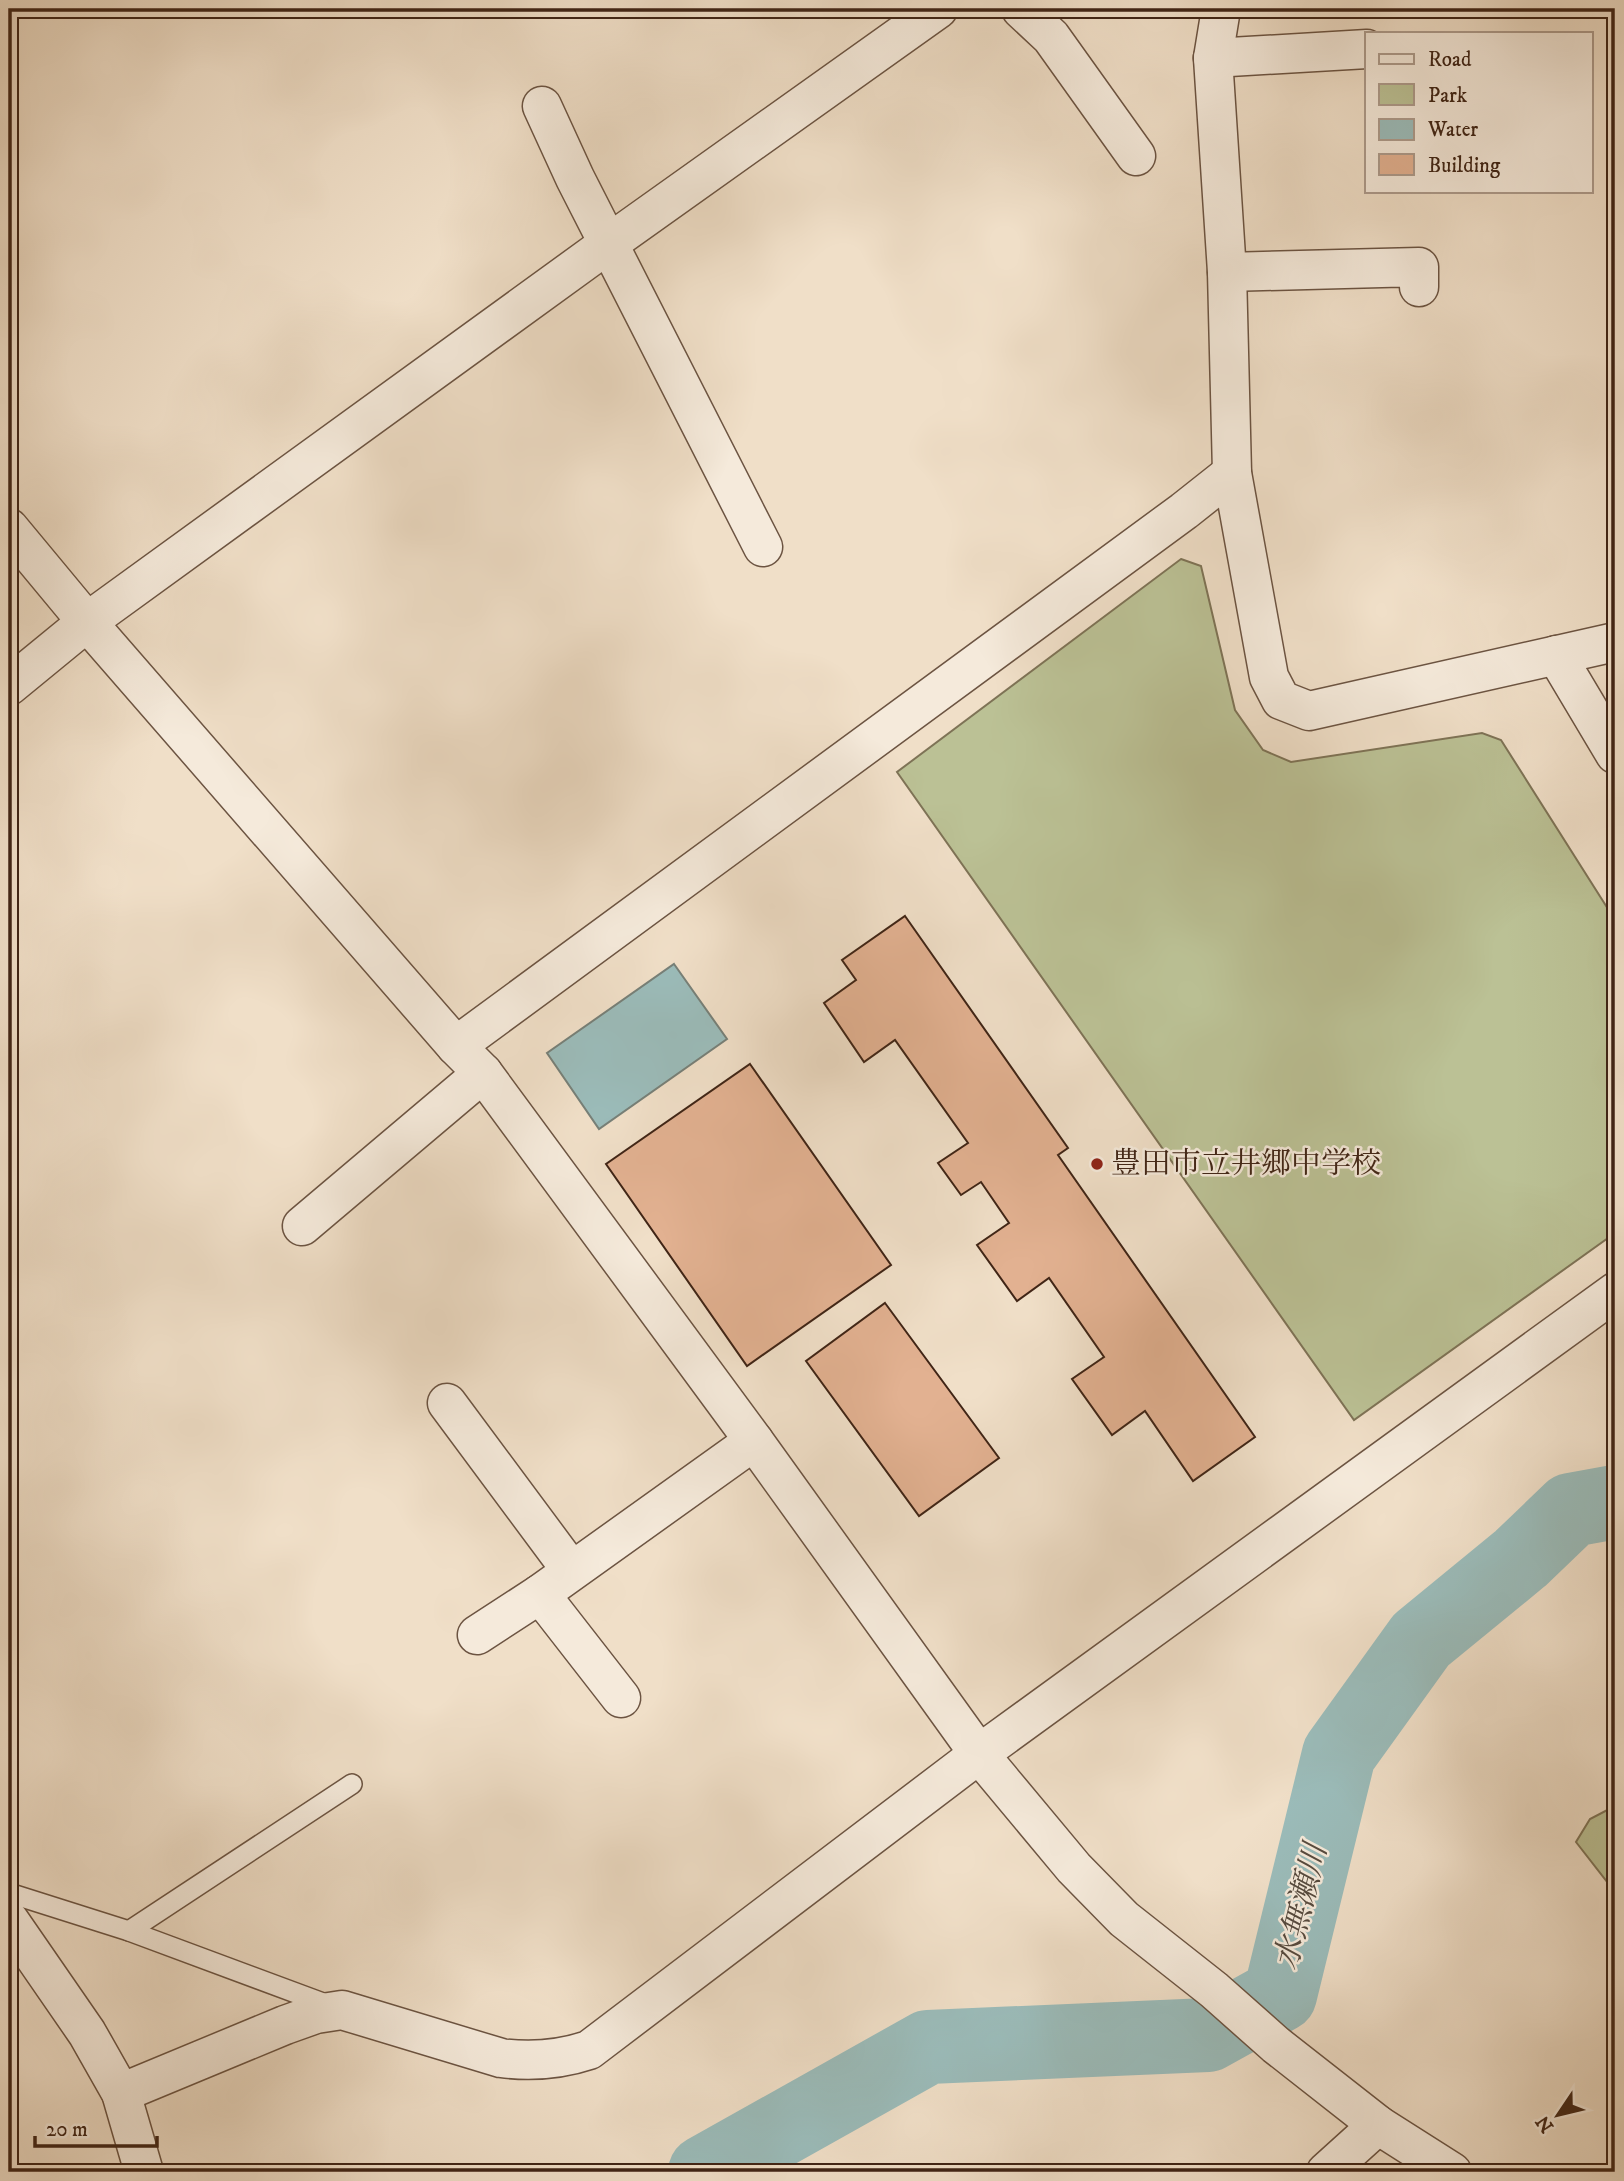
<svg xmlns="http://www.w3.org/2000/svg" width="1624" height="2181" font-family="'IM FELL DW Pica','Noto Serif JP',serif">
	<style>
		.green { fill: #bbc195; stroke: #7e7356; stroke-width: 2 }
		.water { fill: #9bbcba; stroke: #778078; stroke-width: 2 }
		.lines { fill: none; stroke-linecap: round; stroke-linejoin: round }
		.river { stroke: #9bbcba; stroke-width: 74 }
		.building { fill: #e2b191; stroke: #402516; stroke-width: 2 }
		.lane-casing { stroke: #6c5442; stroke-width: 22 }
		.street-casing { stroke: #6c5442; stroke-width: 41 }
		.lane { stroke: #f5eadb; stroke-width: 19 }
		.street { stroke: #f5eadb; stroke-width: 38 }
		.poi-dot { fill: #8f2418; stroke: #f5eadb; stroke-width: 2.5 }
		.labels { text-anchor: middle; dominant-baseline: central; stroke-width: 5; stroke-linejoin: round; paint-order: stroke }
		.poi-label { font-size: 30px; fill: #402516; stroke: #f5eadb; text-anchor: start }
		.water-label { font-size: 32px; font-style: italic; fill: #574b3f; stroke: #f5eadb }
	</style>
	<rect width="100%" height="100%" fill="#f0dfc8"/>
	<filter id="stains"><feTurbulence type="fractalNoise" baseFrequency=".00286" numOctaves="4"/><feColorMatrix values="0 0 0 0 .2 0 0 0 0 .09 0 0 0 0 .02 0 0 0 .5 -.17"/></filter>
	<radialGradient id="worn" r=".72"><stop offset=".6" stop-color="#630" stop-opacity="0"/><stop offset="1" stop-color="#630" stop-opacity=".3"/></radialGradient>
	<g class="green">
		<path d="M 1181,559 L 1201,566 L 1235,710 L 1263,750 L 1291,762 L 1482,733 L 1501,740 L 1615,920 L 1615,1233 L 1354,1420 L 897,772 Z"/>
		<path d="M 1615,1806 L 1615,1892 L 1576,1842 L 1590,1819 Z"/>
	</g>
	<path class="water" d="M 674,964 L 727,1039 L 599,1129 L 547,1053 Z"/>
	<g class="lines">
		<path class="river" d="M 705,2172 L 928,2047 L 1208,2035 L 1280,1995 L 1339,1754 L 1421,1640 L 1521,1558 L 1571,1510 L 1615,1502"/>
	</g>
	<g class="building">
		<path d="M 905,916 L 1068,1148 L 1058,1155 L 1255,1437 L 1193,1481 L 1145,1411 L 1112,1435 L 1072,1379 L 1104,1357 L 1049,1278 L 1017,1301 L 977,1245 L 1009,1223 L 981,1182 L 961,1195 L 938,1163 L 968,1143 L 895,1040 L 864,1062 L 824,1003 L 856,980 L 842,960 Z"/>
		<path d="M 750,1064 L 891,1265 L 747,1366 L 606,1164 Z"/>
		<path d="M 885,1303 L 999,1458 L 919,1516 L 806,1361 Z"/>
	</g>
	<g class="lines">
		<defs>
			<g id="lane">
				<path d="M 9,1893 L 129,1931 L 331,2006"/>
				<path d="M 129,1931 L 352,1784"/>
			</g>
			<g id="street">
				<path d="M 1021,9 L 1051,37 L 1136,156"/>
				<path d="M 1221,9 L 1213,58 L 1227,272 L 1232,473 L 1269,677 L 1281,700 L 1309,711 L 1615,642"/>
				<path d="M 1213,58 L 1367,49"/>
				<path d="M 542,106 L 575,178 L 763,547"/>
				<path d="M 1227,272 L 1419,267 L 1419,287"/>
				<path d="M 9,528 L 87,622 L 456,1046 L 483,1073 L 754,1441 L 979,1754 L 1074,1868 L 1124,1919 L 1214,1990 L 1276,2045 L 1378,2125 L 1452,2172"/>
				<path d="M 1556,655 L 1615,754"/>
				<path d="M 9,686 L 87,622 L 608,244 L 938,9"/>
				<path d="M 456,1046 L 1184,511 L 1232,473"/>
				<path d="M 302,1226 L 483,1073"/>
				<path d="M 447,1403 L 571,1570"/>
				<path d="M 540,1594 L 621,1698"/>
				<path d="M 477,1635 L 540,1594 L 754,1441"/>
				<path d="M 9,1920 L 87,2033 L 121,2093 L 144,2172"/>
				<path d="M 121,2093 L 285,2025 L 316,2014 L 342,2010 L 501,2058 C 532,2062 559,2060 589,2050 L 979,1754 L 1615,1292"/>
				<path d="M 1326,2172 L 1378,2125"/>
			</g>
		</defs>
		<use href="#lane" class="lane-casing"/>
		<use href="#street" class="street-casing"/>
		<use href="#lane" class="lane"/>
		<use href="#street" class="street"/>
	</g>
	<circle class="poi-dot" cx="1097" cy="1164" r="7"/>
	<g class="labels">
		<g class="poi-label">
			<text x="1111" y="1164">豊田市立井郷中学校</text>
		</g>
		<g class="water-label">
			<text transform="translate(1302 1907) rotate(-76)">水無瀬川</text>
		</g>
	</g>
	<rect width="1624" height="2181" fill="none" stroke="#f0dfc8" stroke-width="35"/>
	<rect x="10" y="10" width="1603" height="2160" fill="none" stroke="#402516" stroke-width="3.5"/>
	<rect x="18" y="18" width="1589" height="2146" fill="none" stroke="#402516" stroke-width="2"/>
	<rect x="1365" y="32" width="228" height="161" fill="#f5eadb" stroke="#ad9b8c" stroke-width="2"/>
	<rect x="1379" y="54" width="35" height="10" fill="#f5eadb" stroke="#ad9b8c" stroke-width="2"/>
	<text x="1428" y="66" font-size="21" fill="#402516">Road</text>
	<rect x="1379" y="84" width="35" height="21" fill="#bbc195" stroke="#ad9b8c" stroke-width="2"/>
	<text x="1428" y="102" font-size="21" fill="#402516">Park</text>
	<rect x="1379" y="119" width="35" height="21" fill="#9bbcba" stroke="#ad9b8c" stroke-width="2"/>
	<text x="1428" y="136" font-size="21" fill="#402516">Water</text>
	<rect x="1379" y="154" width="35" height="21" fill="#e2b191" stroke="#ad9b8c" stroke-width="2"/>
	<text x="1428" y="172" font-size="21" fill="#402516">Building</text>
	<g transform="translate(1558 2115) rotate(235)" stroke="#f5eadb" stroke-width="5" paint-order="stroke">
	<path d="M0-5L12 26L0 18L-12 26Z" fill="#402516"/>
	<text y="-10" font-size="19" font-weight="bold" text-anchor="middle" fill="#402516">N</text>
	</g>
	<path d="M35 2136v10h122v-10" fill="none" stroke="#402516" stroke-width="3.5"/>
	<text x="46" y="2136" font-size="21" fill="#402516" stroke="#f5eadb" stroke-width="5" paint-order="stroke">20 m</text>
	<rect width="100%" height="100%" filter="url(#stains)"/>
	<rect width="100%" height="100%" fill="url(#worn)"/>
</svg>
